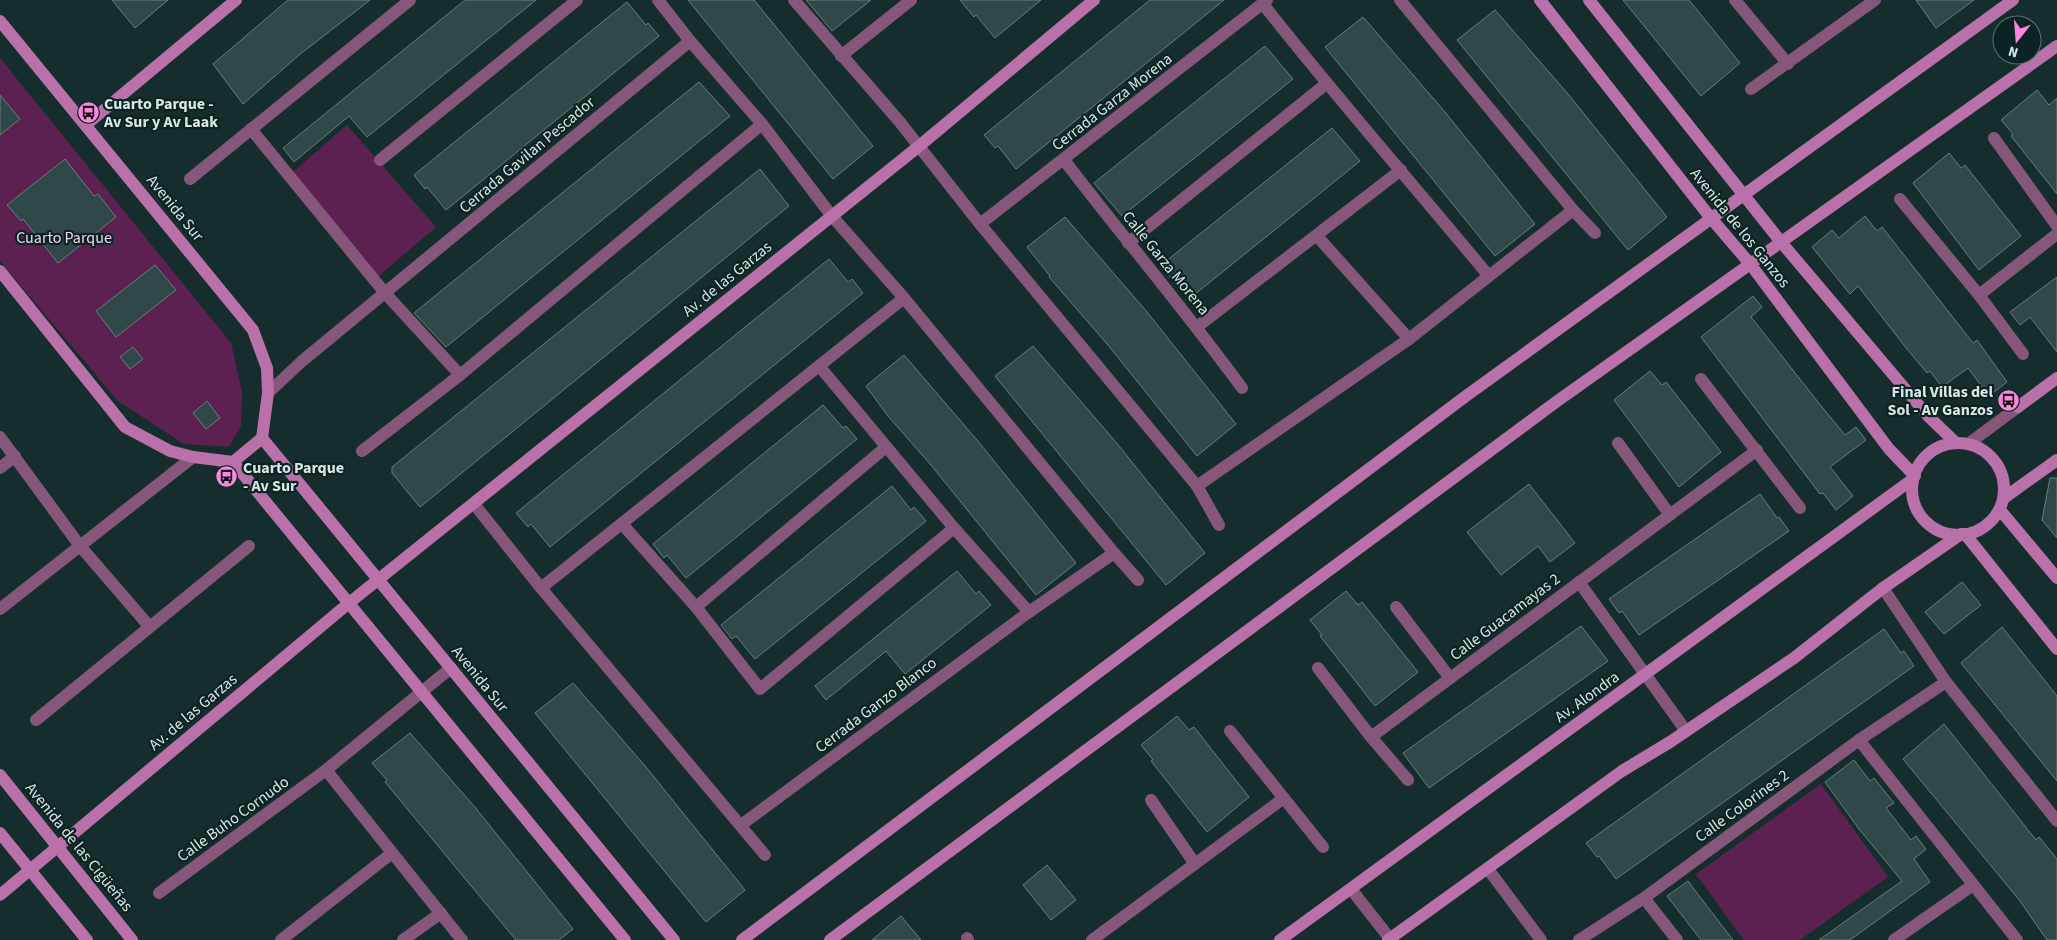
<svg xmlns="http://www.w3.org/2000/svg" width="2057" height="940" font-family="'Source Sans 3',sans-serif">
	<style>
		.green { fill: #5c2150 }
		.building { fill: #304948; stroke: #647f7e }
		.lines { fill: none; stroke-linecap: round; stroke-linejoin: round }
		.street { stroke: #86577a; stroke-width: 12 }
		.secondary { stroke: #ba70a8; stroke-width: 12 }
		.labels { text-anchor: middle; dominant-baseline: central; stroke-width: 4.5; stroke-linejoin: round; paint-order: stroke }
		.street-label { font-size: 16px; fill: #d8e6e5; stroke: #0b2423 }
		.poi-label { font-size: 16px; font-weight: bold; fill: #d8e6e5; stroke: #0b2423; text-anchor: start }
		.park-label { font-size: 16px; fill: #f9d1ee; stroke: #0b2423 }
	</style>
	<rect width="100%" height="100%" fill="#152e2d"/>
	<g class="green">
		<path d="M 0,58 L 231,343 L 242,392 L 241,426 L 229,447 L 184,444 L 118,401 L 0,261 Z"/>
		<path d="M 347,125 L 436,227 L 374,280 L 286,178 Z"/>
		<path d="M 1821,784 L 1888,877 L 1800,940 L 1744,940 L 1696,874 Z"/>
	</g>
	<g class="building">
		<path d="M 112,0 L 168,0 L 135,28 Z"/>
		<path d="M 288,0 L 370,0 L 299,55 L 243,104 L 213,64 Z"/>
		<path d="M 465,0 L 536,0 L 367,137 L 349,116 L 294,162 L 283,148 Z"/>
		<path d="M 688,0 L 754,0 L 873,146 L 833,179 Z"/>
		<path d="M 806,0 L 871,0 L 832,31 Z"/>
		<path d="M 960,0 L 1041,0 L 995,38 L 976,15 L 974,17 Z"/>
		<path d="M 1150,0 L 1224,0 L 1016,169 L 998,146 L 995,148 L 984,135 Z"/>
		<path d="M 1623,0 L 1689,0 L 1740,63 L 1701,96 Z"/>
		<path d="M 1916,0 L 1974,0 L 1936,28 Z"/>
		<path d="M 627,2 L 646,25 L 648,23 L 659,36 L 446,210 L 427,187 L 425,189 L 414,175 Z"/>
		<path d="M 1495,10 L 1568,94 L 1667,217 L 1628,250 L 1457,40 Z"/>
		<path d="M 1363,17 L 1445,112 L 1535,224 L 1495,256 L 1325,47 Z"/>
		<path d="M 1265,46 L 1293,79 L 1122,216 L 1094,183 Z"/>
		<path d="M 699,82 L 730,116 L 446,347 L 414,313 Z"/>
		<path d="M 2037,90 L 2049,105 L 2057,98 L 2057,194 L 2011,136 L 2013,134 L 2001,120 Z"/>
		<path d="M 0,95 L 20,119 L 0,135 Z"/>
		<path d="M 1332,128 L 1360,161 L 1189,299 L 1160,266 Z"/>
		<path d="M 1949,153 L 1961,168 L 1965,165 L 2021,236 L 1979,270 L 1913,183 Z"/>
		<path d="M 65,159 L 94,196 L 98,194 L 116,217 L 58,263 L 23,219 L 21,221 L 7,205 Z"/>
		<path d="M 760,169 L 789,206 L 420,507 L 392,473 L 392,467 Z"/>
		<path d="M 1865,216 L 1877,231 L 1882,227 L 1973,343 L 1977,340 L 2007,382 L 1989,396 L 1968,368 L 1942,387 L 1930,371 L 1927,373 L 1907,349 L 1858,286 L 1850,294 L 1812,247 L 1832,230 L 1839,238 Z"/>
		<path d="M 1065,217 L 1147,312 L 1236,424 L 1197,456 L 1108,345 L 1049,277 L 1050,276 L 1027,247 Z"/>
		<path d="M 829,259 L 848,282 L 852,279 L 863,293 L 550,547 L 531,524 L 528,527 L 516,513 Z"/>
		<path d="M 155,265 L 176,290 L 116,337 L 96,311 Z"/>
		<path d="M 2057,277 L 2057,352 L 2030,317 L 2020,325 L 2010,312 Z"/>
		<path d="M 1753,296 L 1762,307 L 1751,317 L 1818,402 L 1845,435 L 1856,427 L 1866,440 L 1830,467 L 1853,496 L 1836,510 L 1823,493 L 1820,494 L 1701,337 Z"/>
		<path d="M 1033,346 L 1115,441 L 1205,553 L 1166,585 L 995,376 Z"/>
		<path d="M 133,347 L 143,359 L 130,369 L 120,357 Z"/>
		<path d="M 904,355 L 977,440 L 1076,563 L 1036,595 L 931,465 L 888,416 L 866,386 Z"/>
		<path d="M 1650,371 L 1662,385 L 1666,382 L 1721,452 L 1679,487 L 1614,400 Z"/>
		<path d="M 207,401 L 220,418 L 206,429 L 193,413 Z"/>
		<path d="M 823,405 L 843,428 L 846,426 L 857,439 L 686,578 L 667,555 L 664,558 L 653,544 Z"/>
		<path d="M 2050,478 L 2057,478 L 2057,538 L 2042,520 Z"/>
		<path d="M 1529,484 L 1575,543 L 1550,562 L 1538,546 L 1501,575 L 1467,532 Z"/>
		<path d="M 892,486 L 911,510 L 914,507 L 926,521 L 755,659 L 736,636 L 732,639 L 721,625 Z"/>
		<path d="M 1760,494 L 1777,518 L 1779,517 L 1789,531 L 1639,635 L 1622,611 L 1619,613 L 1609,599 Z"/>
		<path d="M 957,571 L 976,594 L 979,591 L 991,605 L 905,674 L 886,651 L 826,700 L 815,686 Z"/>
		<path d="M 1962,582 L 1981,605 L 1944,634 L 1925,612 Z"/>
		<path d="M 1346,591 L 1358,605 L 1362,602 L 1418,672 L 1375,706 L 1320,636 L 1322,635 L 1310,620 Z"/>
		<path d="M 1581,626 L 1608,661 L 1429,788 L 1403,753 Z"/>
		<path d="M 2002,627 L 2057,696 L 2057,781 L 1961,663 Z"/>
		<path d="M 1884,629 L 1901,653 L 1904,651 L 1914,666 L 1616,879 L 1599,856 L 1597,857 L 1586,843 Z"/>
		<path d="M 573,683 L 646,767 L 745,890 L 706,922 L 535,713 Z"/>
		<path d="M 1177,716 L 1189,730 L 1194,727 L 1249,797 L 1207,832 L 1151,761 L 1153,760 L 1141,745 Z"/>
		<path d="M 1944,724 L 2036,840 L 2039,837 L 2057,859 L 2057,940 L 2047,940 L 2020,901 L 1903,759 Z"/>
		<path d="M 410,733 L 474,806 L 573,929 L 559,940 L 516,940 L 385,782 L 387,780 L 372,763 Z"/>
		<path d="M 1854,760 L 1870,781 L 1874,778 L 1894,803 L 1886,808 L 1911,840 L 1916,836 L 1926,849 L 1914,859 L 1930,882 L 1850,940 L 1819,940 L 1902,881 L 1859,829 L 1825,782 Z"/>
		<path d="M 1047,865 L 1076,900 L 1051,920 L 1023,885 Z"/>
		<path d="M 1688,881 L 1700,897 L 1733,940 L 1701,940 L 1667,896 Z"/>
		<path d="M 901,916 L 921,940 L 872,940 Z"/>
	</g>
	<g class="lines">
		<g class="street">
			<path d="M 658,0 L 690,41 L 762,124 L 831,215 L 904,298 L 1114,553 L 1138,580"/>
			<path d="M 794,0 L 899,121 L 980,224 L 1197,486 L 1219,525"/>
			<path d="M 1400,0 L 1573,210 L 1595,233"/>
			<path d="M 1735,0 L 1788,64"/>
			<path d="M 1263,4 C 1335,96 1413,184 1488,275"/>
			<path d="M 841,56 L 911,0"/>
			<path d="M 1751,89 L 1875,0"/>
			<path d="M 251,129 L 385,293 L 460,375"/>
			<path d="M 1994,138 L 2057,226"/>
			<path d="M 380,160 L 577,0"/>
			<path d="M 1064,160 C 1123,237 1185,310 1242,388"/>
			<path d="M 190,179 L 410,0"/>
			<path d="M 1900,199 L 1979,295 L 2023,354"/>
			<path d="M 980,224 L 1267,0"/>
			<path d="M 1317,236 L 1409,339"/>
			<path d="M 1128,243 L 1326,84"/>
			<path d="M 1979,295 L 2057,234"/>
			<path d="M 1197,327 L 1401,170"/>
			<path d="M 820,367 L 954,528 L 1029,612"/>
			<path d="M 1701,379 L 1800,508"/>
			<path d="M 268,393 L 301,362 L 690,41"/>
			<path d="M 0,437 L 80,546 L 149,626"/>
			<path d="M 1618,443 L 1670,515"/>
			<path d="M 1968,444 L 2018,407"/>
			<path d="M 362,451 L 460,375 L 762,124"/>
			<path d="M 0,468 L 15,456"/>
			<path d="M 1197,486 L 1409,339 L 1573,210"/>
			<path d="M 474,504 L 541,588 L 765,855"/>
			<path d="M 623,525 L 696,607 L 760,689 L 954,528"/>
			<path d="M 1579,582 L 1686,731"/>
			<path d="M 541,588 L 904,298"/>
			<path d="M 1883,588 L 1946,682 L 2057,821"/>
			<path d="M 696,607 L 886,447"/>
			<path d="M 1396,607 L 1450,678"/>
			<path d="M 0,609 L 193,457"/>
			<path d="M 1318,668 L 1371,737 L 1408,780"/>
			<path d="M 36,720 L 249,546"/>
			<path d="M 1230,731 L 1323,847"/>
			<path d="M 1371,737 L 1757,450"/>
			<path d="M 1859,740 L 2017,940"/>
			<path d="M 326,770 L 462,940"/>
			<path d="M 1151,800 L 1195,864"/>
			<path d="M 741,825 L 1029,612 L 1114,553"/>
			<path d="M 1488,869 L 1541,940"/>
			<path d="M 1351,889 L 1391,940"/>
			<path d="M 159,893 L 326,770 L 451,668"/>
			<path d="M 1644,898 L 1677,940"/>
			<path d="M 967,938 L 968,940"/>
			<path d="M 281,940 L 392,853"/>
			<path d="M 403,940 L 441,913"/>
			<path d="M 1092,940 L 1284,798"/>
			<path d="M 1579,940 L 1644,898 L 1859,740 L 1946,682"/>
			<path d="M 1894,940 L 1973,885"/>
		</g>
		<g class="secondary">
			<path d="M 1540,0 L 1710,217 L 1751,265 L 1889,449 L 1915,476"/>
			<path d="M 1589,0 L 1781,242 L 1928,416 L 1956,443"/>
			<path d="M 0,21 L 253,330 L 267,368 L 268,393 L 262,438 L 233,462"/>
			<path d="M 87,124 L 236,0"/>
			<path d="M 0,271 L 125,427 L 170,451 L 193,457 L 233,462 L 625,940"/>
			<path d="M 2018,407 L 2057,378"/>
			<path d="M 262,438 L 674,940"/>
			<circle cx="1958" cy="489" r="46"/>
			<path d="M 2004,498 L 2057,460"/>
			<path d="M 2000,510 L 2057,578"/>
			<path d="M 1965,534 L 2057,649"/>
			<path d="M 0,775 L 132,940"/>
			<path d="M 0,833 L 87,940"/>
			<path d="M 0,895 L 349,603 L 918,147 L 1094,0"/>
			<path d="M 742,940 L 1466,396 L 2013,0"/>
			<path d="M 830,940 L 1556,402 L 2057,46"/>
			<path d="M 1280,940 L 1913,479"/>
			<path d="M 1388,940 L 1622,771 L 1670,742 L 1794,658 L 1883,588 L 1961,534"/>
		</g>
	</g>
	<defs>
		<symbol id="bus-disc" viewBox="-11 -11 22 22"><circle r="9.5" fill="#fd86e1" stroke="#0b2423"/><path d="M-5-6H5V4H4V6H2V4H-2V6H-4V4H-5ZM-3.5-4V0h7V-4ZM-3.5 1.2v1.5H-2V1.2ZM2 1.2v1.5H3.5V1.2Z" fill="#111"/></symbol>
	</defs>
	<g fill-rule="evenodd">
		<use href="#bus-disc" x="76" y="100" width="25" height="25"/>
		<use href="#bus-disc" x="1996" y="388" width="25" height="25"/>
		<use href="#bus-disc" x="214" y="464" width="25" height="25"/>
	</g>
	<g class="labels">
		<g class="street-label">
			<text transform="translate(1112 102) rotate(-38)">Cerrada Garza Morena</text>
			<text transform="translate(527 155) rotate(-40)">Cerrada Gavilan Pescador</text>
			<text transform="translate(175 208) rotate(51)">Avenida Sur</text>
			<text transform="translate(1740 228) rotate(51)">Avenida de los Ganzos</text>
			<text transform="translate(1166 263) rotate(51)">Calle Garza Morena</text>
			<text transform="translate(727 279) rotate(-39)">Av. de las Garzas</text>
			<text transform="translate(1505 617) rotate(-37)">Calle Guacamayas 2</text>
			<text transform="translate(480 679) rotate(51)">Avenida Sur</text>
			<text transform="translate(1587 697) rotate(-36)">Av. Alondra</text>
			<text transform="translate(876 705) rotate(-37)">Cerrada Ganzo Blanco</text>
			<text transform="translate(193 712) rotate(-40)">Av. de las Garzas</text>
			<text transform="translate(1742 806) rotate(-36)">Calle Colorines 2</text>
			<text transform="translate(233 819) rotate(-36)">Calle Buho Cornudo</text>
			<text transform="translate(79 847) rotate(51)">Avenida de las Cigüeñas</text>
		</g>
		<g class="poi-label">
			<text x="104" y="104">Cuarto Parque -<tspan x="104" dy="18">Av Sur y Av Laak</tspan></text>
			<text x="1993" y="392" text-anchor="end">Final Villas del<tspan x="1993" dy="18">Sol - Av Ganzos</tspan></text>
			<text x="243" y="468">Cuarto Parque<tspan x="243" dy="18">- Av Sur</tspan></text>
		</g>
		<g class="park-label">
			<text x="64" y="238">Cuarto Parque</text>
		</g>
	</g>
	<g transform="translate(2017 40) rotate(197)"><circle r="24" fill="#0b2423" stroke="#5d7271"/>
	<path d="M0-4L9 19L0 12L-9 19Z" fill="#fd86e1"/>
	<text y="-8" font-size="14" font-weight="bold" text-anchor="middle" fill="#d8e6e5">N</text>
	</g>
</svg>
